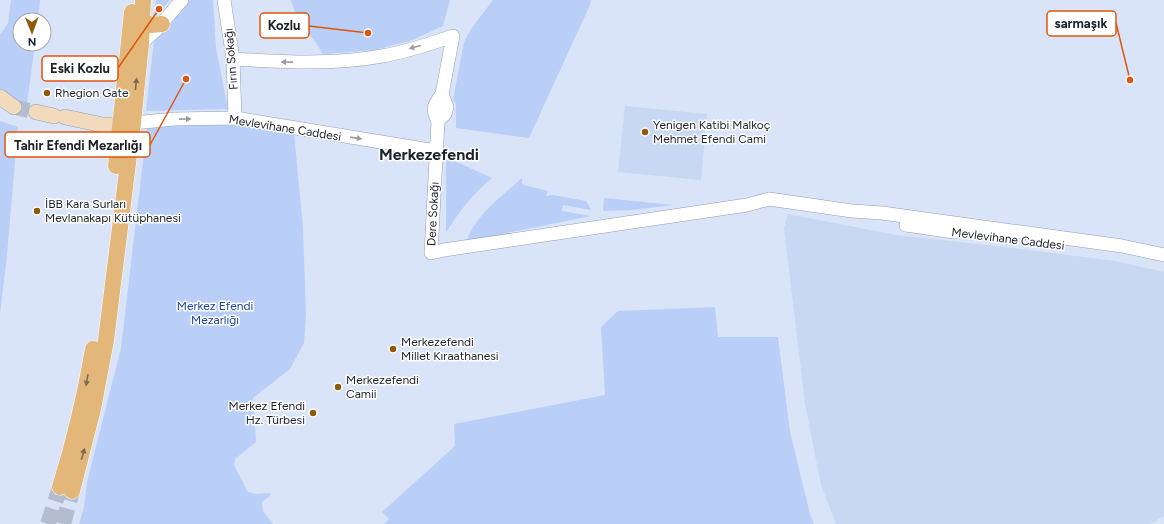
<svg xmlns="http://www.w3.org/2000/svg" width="1164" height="524" font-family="Figtree,sans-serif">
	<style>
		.built { fill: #c8d7f2 }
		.green { fill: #b9cff7 }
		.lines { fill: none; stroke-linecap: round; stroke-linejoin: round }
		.secondary-tunnel { stroke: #b3bdcf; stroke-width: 15; stroke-dasharray: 15 8; stroke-linecap: butt }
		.primary-tunnel { stroke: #b3bdcf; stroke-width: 16; stroke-dasharray: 16 8; stroke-linecap: butt }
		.tertiary-casing { stroke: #949eb2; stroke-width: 14 }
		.secondary-casing { stroke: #949eb2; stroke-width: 16 }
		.primary-casing { stroke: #fff; stroke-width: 17 }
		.tertiary { stroke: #fff; stroke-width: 13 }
		.secondary { stroke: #f1dbbc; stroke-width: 15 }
		.primary { stroke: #e2b779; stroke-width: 16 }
		.oneway { fill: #999b9e }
		.oneway2 { fill: #806c50 }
		.poi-dot { fill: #8f5b0b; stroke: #fff; stroke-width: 1.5 }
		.labels { text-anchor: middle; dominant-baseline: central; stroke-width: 3; stroke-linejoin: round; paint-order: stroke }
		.street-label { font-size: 12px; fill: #1d2128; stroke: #fff }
		.poi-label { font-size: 12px; fill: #1d2128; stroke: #fff; text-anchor: start }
		.park-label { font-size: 12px; fill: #1d4396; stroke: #fff }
		.district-label { font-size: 16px; font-weight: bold; fill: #1d2128; stroke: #fff }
		.leader { fill: none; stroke: #de560d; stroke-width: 1.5 }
		.callout-dot { fill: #de560d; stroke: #fff; stroke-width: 1.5 }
		.callout { fill: #fff; stroke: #de560d; stroke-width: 1.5 }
		.callout-label { font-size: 13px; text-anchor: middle; font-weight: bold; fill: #1d2128 }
	</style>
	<rect width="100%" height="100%" fill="#d9e4f9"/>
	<g class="built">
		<path d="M 625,106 L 707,114 L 701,180 L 618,172 Z"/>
		<path d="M 788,214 L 896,235 L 1013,248 L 1115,261 L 1164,272 L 1164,516 L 1151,524 L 836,524 L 821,485 L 805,404 L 784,228 Z"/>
	</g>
	<g class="green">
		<path d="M 11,0 L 40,0 L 38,20 L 20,20 L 20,44 L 35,44 L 27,104 L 16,102 L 0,91 L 0,35 L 8,23 Z"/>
		<path d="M 156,0 L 170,0 L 154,18 Z"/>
		<path d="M 190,0 L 213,0 L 216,48 L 228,109 L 146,111 L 154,40 Z"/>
		<path d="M 291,0 L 450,0 L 443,26 L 410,41 L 374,50 L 323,54 L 294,10 Z"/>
		<path d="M 493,0 L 591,0 L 590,5 L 529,138 L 456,128 L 456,103 L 453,100 L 464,42 L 471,29 Z"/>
		<path d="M 0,121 L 18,127 L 7,255 L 0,314 Z"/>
		<path d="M 233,123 L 294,133 L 303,228 L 306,314 L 304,343 L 290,369 L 253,398 L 256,442 L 235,459 L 234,465 L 248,492 L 256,494 L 270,493 L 271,495 L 262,502 L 263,511 L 273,524 L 79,524 L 84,507 L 87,482 L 121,348 L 147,127 Z"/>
		<path d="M 450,159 L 492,178 C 471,196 460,210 446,233 L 446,161 Z"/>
		<path d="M 522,178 L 522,183 L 524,185 L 548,191 L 546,196 L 553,195 L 586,201 L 591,210 L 563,205 L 562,211 L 591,216 L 467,241 C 474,216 503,195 522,178 Z"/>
		<path d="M 604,198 L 673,205 L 633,210 L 603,211 Z"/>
		<path d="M 715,307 L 718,337 L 778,337 L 790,432 L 810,514 L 814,524 L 384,524 L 389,519 L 382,512 L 455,446 L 454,424 L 605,395 L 601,327 L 618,311 Z"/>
	</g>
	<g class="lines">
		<path class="secondary-tunnel" d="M 14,107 L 36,112"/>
		<g class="primary-tunnel">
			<path d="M 48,524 L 60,487"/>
			<path d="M 63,524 L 72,491"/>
		</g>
		<defs>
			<g id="tertiary">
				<path d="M 224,0 L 233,59 L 235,118"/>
				<path d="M 141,44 L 156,30 L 182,0"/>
				<path d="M 233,59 C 282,62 333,65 382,56 C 406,52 430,44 453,36 L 442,94 L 447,107 L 445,114 L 438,121 L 431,253 L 444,250 L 747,205 L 769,199 L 852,211 L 882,213 L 1122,246 L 1164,255"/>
				<path d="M 438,121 C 431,108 434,105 442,94"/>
				<path d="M 133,123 L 175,119 L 235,118 L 436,151"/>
				<path d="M 906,225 L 954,232"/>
			</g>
			<g id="secondary">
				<path d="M 0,97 L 14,107"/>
				<path d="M 36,112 L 54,116"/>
				<path d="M 65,117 L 103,125 L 121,125"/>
			</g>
			<g id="primary">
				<path d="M 142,21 L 150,25 L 162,24"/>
				<path d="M 116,166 L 132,12"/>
				<path d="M 60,487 C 74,442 85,396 93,349"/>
				<path d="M 72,491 L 93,409 L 106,340 L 133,123 L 141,44 L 143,0"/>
			</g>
		</defs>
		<use href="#tertiary" class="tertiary-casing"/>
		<use href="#secondary" class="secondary-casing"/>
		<use href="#primary" class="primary-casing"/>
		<use href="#tertiary" class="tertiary"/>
		<use href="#secondary" class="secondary"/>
		<use href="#primary" class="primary"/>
	</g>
	<defs><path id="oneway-solid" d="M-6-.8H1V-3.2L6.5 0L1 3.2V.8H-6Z"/></defs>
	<g class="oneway">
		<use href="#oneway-solid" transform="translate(415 47) rotate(165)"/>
		<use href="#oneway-solid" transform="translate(287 62) rotate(-179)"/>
		<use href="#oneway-solid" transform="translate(185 119) rotate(-1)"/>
		<use href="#oneway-solid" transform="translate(356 138) rotate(8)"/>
	</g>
	<g class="oneway2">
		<use href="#oneway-solid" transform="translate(136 84) rotate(-84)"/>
		<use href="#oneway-solid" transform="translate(87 380) rotate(100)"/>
		<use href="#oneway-solid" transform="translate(83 454) rotate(-75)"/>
	</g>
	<g class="poi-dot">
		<circle cx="47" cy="93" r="4"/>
		<circle cx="645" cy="132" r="4"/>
		<circle cx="37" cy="211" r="4"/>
		<circle cx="393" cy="349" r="4"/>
		<circle cx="338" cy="387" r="4"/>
		<circle cx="313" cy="413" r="4"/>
	</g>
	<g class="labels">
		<g class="street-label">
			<text transform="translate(231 59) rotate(-95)">Fırın Sokağı</text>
			<text transform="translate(285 128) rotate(9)">Mevlevihane Caddesi</text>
			<text transform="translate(433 214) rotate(-87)">Dere Sokağı</text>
			<text transform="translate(1008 239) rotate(7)">Mevlevihane Caddesi</text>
		</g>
		<g class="poi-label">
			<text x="55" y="93">Rhegion Gate</text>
			<text x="653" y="125">Yenigen Katibi Malkoç<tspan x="653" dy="14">Mehmet Efendi Cami</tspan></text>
			<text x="45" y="204">İBB Kara Surları<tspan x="45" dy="14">Mevlanakapı Kütüphanesi</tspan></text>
			<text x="401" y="342">Merkezefendi<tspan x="401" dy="14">Millet Kıraathanesi</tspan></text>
			<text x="346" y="380">Merkezefendi<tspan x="346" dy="14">Camii</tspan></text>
			<text x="305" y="406" text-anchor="end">Merkez Efendi<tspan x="305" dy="14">Hz. Türbesi</tspan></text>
		</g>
		<g class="park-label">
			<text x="215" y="306">Merkez Efendi<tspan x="215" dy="14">Mezarlığı</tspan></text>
		</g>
		<g class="district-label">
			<text x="429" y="154">Merkezefendi</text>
		</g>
	</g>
	<path class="leader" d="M1130 80L1116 23M368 33L309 26M159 9L118 68M186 79L150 145"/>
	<g class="callout-dot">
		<circle cx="1130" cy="80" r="4"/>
		<circle cx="368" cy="33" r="4"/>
		<circle cx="159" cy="9" r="4"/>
		<circle cx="186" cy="79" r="4"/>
	</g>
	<g class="callout">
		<rect x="1047" y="11" width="69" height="25" rx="4"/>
		<rect x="260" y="13" width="49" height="25" rx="4"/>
		<rect x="42" y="56" width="76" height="25" rx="4"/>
		<rect x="5" y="132" width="145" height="25" rx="4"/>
	</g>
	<g class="callout-label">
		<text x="1081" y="28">sarmaşık</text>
		<text x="284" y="30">Kozlu</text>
		<text x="80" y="73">Eski Kozlu</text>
		<text x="78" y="150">Tahir Efendi Mezarlığı</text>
	</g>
	<g transform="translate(32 32) rotate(179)"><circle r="19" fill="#ffffff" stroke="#a5a6a9"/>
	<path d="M0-3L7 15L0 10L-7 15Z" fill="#8f5b0b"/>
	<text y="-6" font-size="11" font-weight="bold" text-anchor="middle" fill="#1d2128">N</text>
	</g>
</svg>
